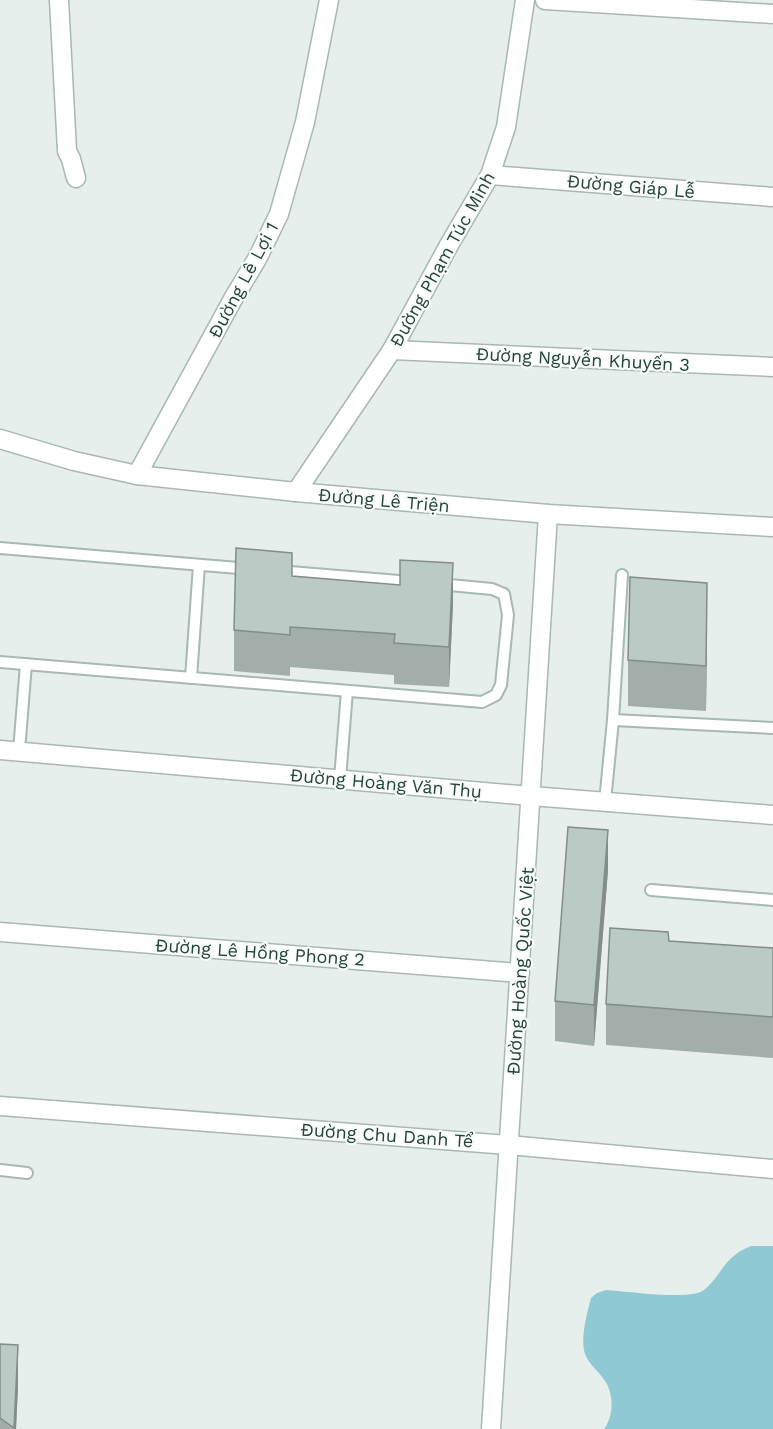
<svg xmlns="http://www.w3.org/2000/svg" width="773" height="1429" font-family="'Work Sans',sans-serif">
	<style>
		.water { fill: #8ec9d4 }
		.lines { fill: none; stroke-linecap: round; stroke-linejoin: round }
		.service-casing { stroke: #a8b8b2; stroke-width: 14 }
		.minor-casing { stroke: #a8b8b2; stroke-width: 21 }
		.tertiary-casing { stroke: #a8b8b2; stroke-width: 21 }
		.service { stroke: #fff; stroke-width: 10 }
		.minor { stroke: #fff; stroke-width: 18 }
		.tertiary { stroke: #fff; stroke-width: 18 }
		.wall { fill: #a1aea9 }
		.shaded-wall { fill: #838d89 }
		.building { fill: #bbcac4; stroke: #838d89; stroke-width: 1.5 }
		.labels { text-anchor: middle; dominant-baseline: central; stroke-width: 4.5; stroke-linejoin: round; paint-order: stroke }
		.street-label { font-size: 18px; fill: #24423a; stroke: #f7fbf9 }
	</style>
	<rect width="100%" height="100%" fill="#e6efeb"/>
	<path class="water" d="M 751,1246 L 773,1246 L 773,1429 L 604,1429 C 613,1417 614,1398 607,1384 C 601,1373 589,1365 585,1354 C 580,1338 587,1314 591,1298 L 597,1293 L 606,1290 C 625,1291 691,1301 704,1290 C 723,1274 723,1257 751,1246 Z"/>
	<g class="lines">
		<defs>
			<g id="service">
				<path d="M 0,548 L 250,569"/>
				<path d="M 278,571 L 411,582"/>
				<path d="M 0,662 L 482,702 L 496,695 L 501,685 L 508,615 L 504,594 L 492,589 L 439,584"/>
				<path d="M 191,678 L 199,565"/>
				<path d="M 613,720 L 773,728"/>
				<path d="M 19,751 L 26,664"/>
				<path d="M 340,779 L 347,691"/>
				<path d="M 605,802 L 613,720 L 622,575"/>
				<path d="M 651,890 L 773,900"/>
				<path d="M 0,1170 L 27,1173"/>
			</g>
			<g id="minor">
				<path d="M 59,0 L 67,151 L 71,159 L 76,178"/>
				<path d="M 545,0 L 773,14"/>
				<path d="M 490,175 L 773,197"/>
				<path d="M 392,350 L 773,367"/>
				<path d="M 0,439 L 74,461 L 137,475 L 296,492 L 548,514 L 773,527"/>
				<path d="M 137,475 L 233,299 L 257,259 L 279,214 L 305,122 L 329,0"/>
				<path d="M 296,492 L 392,350 L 449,245 L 490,175 L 506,127 L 525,0"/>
				<path d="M 0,932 L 520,973"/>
				<path d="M 0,1106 L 508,1145 L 773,1169"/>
				<path d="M 491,1429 L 548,514"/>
			</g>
			<path id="tertiary" d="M 0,750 L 531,796 L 773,815"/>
		</defs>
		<use href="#service" class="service-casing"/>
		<use href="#minor" class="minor-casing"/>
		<use href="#tertiary" class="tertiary-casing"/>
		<use href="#service" class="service"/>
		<use href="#minor" class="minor"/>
		<use href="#tertiary" class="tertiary"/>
	</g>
	<g class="wall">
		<path d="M 453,604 L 449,687 L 394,684 L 394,675 L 290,667 L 290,676 L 234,671 L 234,630 Z"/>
		<path d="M 707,628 L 706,711 L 628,706 L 628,660 Z"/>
		<path d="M 608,870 L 594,1046 L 555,1041 L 555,1001 Z"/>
		<path d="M 669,941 L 773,948 L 773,1058 L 606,1045 L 606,1004 Z"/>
		<path d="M 0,1344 L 18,1386 L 16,1429 L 0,1429 Z"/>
	</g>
	<g class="shaded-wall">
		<path d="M 453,563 L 453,604 L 449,687 L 449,647 Z"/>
		<path d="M 707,583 L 707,628 L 706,711 L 706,666 Z"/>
		<path d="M 608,830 L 608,870 L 594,1046 L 594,1005 Z"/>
		<path d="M 18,1345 L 18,1386 L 16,1429 L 14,1429 Z"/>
	</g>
	<g class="building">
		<path d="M 236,548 L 292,553 L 292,576 L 400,585 L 400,560 L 453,563 L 449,647 L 394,643 L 395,634 L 290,627 L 290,635 L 234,630 Z"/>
		<path d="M 630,577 L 707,583 L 706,666 L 628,660 Z"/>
		<path d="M 568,827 L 608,830 L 594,1005 L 555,1001 Z"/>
		<path d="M 610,928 L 668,932 L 669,941 L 773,948 L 773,1017 L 606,1004 Z"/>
		<path d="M 0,1344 L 18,1345 L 14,1428 L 0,1418 Z"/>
	</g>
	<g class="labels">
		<g class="street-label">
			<text transform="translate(631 186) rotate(5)">Đường Giáp Lễ</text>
			<text transform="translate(442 259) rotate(-61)">Đường Phạm Túc Minh</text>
			<text transform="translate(243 280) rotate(-62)">Đường Lê Lợi 1</text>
			<text transform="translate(583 359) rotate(3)">Đường Nguyễn Khuyến 3</text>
			<text transform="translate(384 500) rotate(5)">Đường Lê Triện</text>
			<text transform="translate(386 783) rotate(5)">Đường Hoàng Văn Thụ</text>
			<text transform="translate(260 952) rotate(4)">Đường Lê Hồng Phong 2</text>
			<text transform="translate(520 971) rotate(-86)">Đường Hoàng Quốc Việt</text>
			<text transform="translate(387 1135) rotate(4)">Đường Chu Danh Tể</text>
		</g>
	</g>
</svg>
